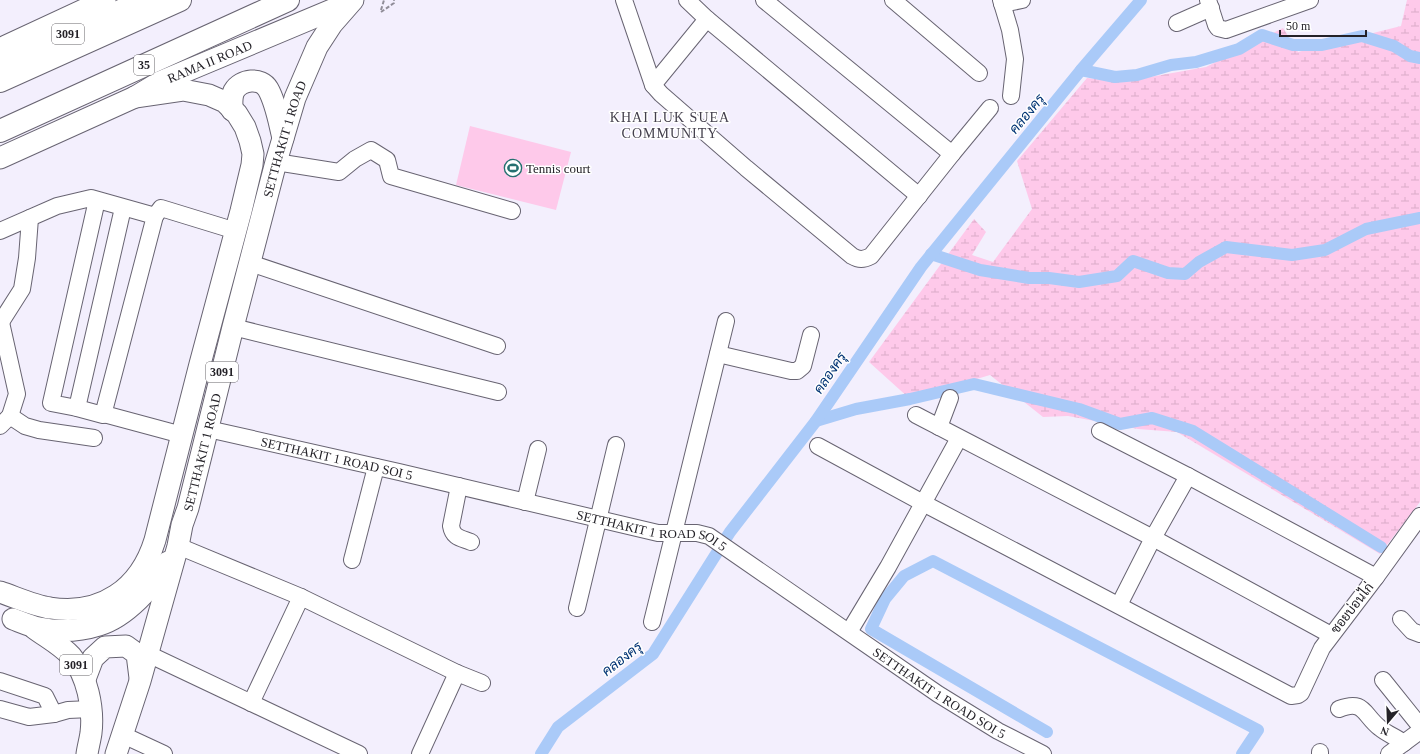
<svg xmlns="http://www.w3.org/2000/svg" width="1420" height="754" font-family="'Times New Roman',Sarabun,serif">
	<style>
		.wetland { fill: url(#wetland-marsh) }
		.pitch { fill: #fec9ea }
		.lines { fill: none; stroke-linecap: round; stroke-linejoin: round }
		.canal { stroke: #aacaf8; stroke-width: 12 }
		.minor-casing { stroke: #686472; stroke-width: 18 }
		.major-casing { stroke: #686472; stroke-width: 23 }
		.highway-casing { stroke: #686472; stroke-width: 24 }
		.path { stroke: #908d98; stroke-width: 2; stroke-dasharray: 4 2; stroke-linecap: butt }
		.minor { stroke: #fff; stroke-width: 16 }
		.major { stroke: #fff; stroke-width: 21 }
		.highway { stroke: #fff; stroke-width: 22 }
		.labels { text-anchor: middle; dominant-baseline: central; stroke-width: 3; stroke-linejoin: round; paint-order: stroke }
		.shield { fill: #fff; stroke: #666468; stroke-width: 1 }
		.shield-label { font-size: 12px; font-weight: bold; fill: #242228 }
		.street-label { font-size: 13px; fill: #242228; stroke: #fff }
		.poi-label { font-size: 13px; fill: #242228; stroke: #fff; text-anchor: start }
		.water-label { font-size: 14px; font-style: italic; fill: #003373; stroke: #fff }
		.neighbourhood-label { font-size: 14px; letter-spacing: 1px; fill: #44404d; stroke: #fff }
	</style>
	<defs>
		<pattern id="wetland-marsh" width="20" height="14" patternUnits="userSpaceOnUse"><rect width="20" height="14" fill="#fec9ea"/><path d="M1 5h8M5 5V1M11 12h8M15 12V8" fill="none" stroke="#daacc9"/></pattern>
	</defs>
	<rect width="100%" height="100%" fill="#f3effd"/>
	<path class="wetland" d="M 1407,0 L 1420,0 L 1420,502 L 1380,554 L 1177,432 L 1138,429 L 1068,416 L 1043,417 L 990,375 L 910,399 L 869,362 L 974,219 L 986,232 L 972,255 L 993,262 L 1032,209 L 1017,161 L 1087,78 L 1122,82 L 1206,67 L 1283,28 L 1298,52 L 1401,26 Z"/>
	<path class="pitch" d="M 470,126 L 571,152 L 556,210 L 456,185 Z"/>
	<g class="lines">
		<g class="canal">
			<path d="M 1081,70 L 1115,77 L 1137,75 L 1171,65 L 1196,62 L 1239,49 L 1262,35 L 1293,45 L 1322,45 L 1362,36 L 1394,46 L 1410,56 L 1420,58"/>
			<path d="M 931,254 L 980,270 L 1029,278 L 1049,278 L 1079,282 L 1117,276 L 1133,261 L 1168,273 L 1185,274 L 1199,262 L 1226,247 L 1292,255 L 1325,250 L 1366,229 L 1420,218"/>
			<path d="M 816,421 L 856,409 L 910,399 L 974,384 L 1079,409 L 1120,424 L 1152,418 L 1193,431 L 1381,547"/>
			<path d="M 1047,732 L 871,629 L 885,599 L 904,576 L 933,561 L 1258,730 L 1242,754"/>
			<path d="M 541,754 L 558,727 L 653,654 L 730,532 L 816,421 L 921,267 L 1081,70 L 1141,0"/>
		</g>
		<defs>
			<g id="minor">
				<path d="M 624,0 L 653,85 L 661,94 L 746,168 L 852,256 C 859,260 863,260 871,256 L 952,154 L 764,0"/>
				<path d="M 687,0 L 707,19 L 919,196"/>
				<path d="M 893,0 L 979,73"/>
				<path d="M 1001,0 L 1010,30 L 1015,59 L 1011,96"/>
				<path d="M 1208,0 L 1216,25 L 1218,28 L 1226,30 L 1310,0"/>
				<path d="M 1002,4 L 1022,0"/>
				<path d="M 1177,23 L 1211,8"/>
				<path d="M 653,85 L 707,19"/>
				<path d="M 952,154 L 990,108"/>
				<path d="M 276,162 L 339,172 L 355,159 L 371,150 L 387,160 L 391,176 L 512,211"/>
				<path d="M 155,216 L 161,208 L 236,231"/>
				<path d="M 0,231 L 57,206 L 91,198 L 155,216 L 103,415 L 77,408 L 51,403 L 97,200"/>
				<path d="M 250,263 L 497,346"/>
				<path d="M 0,318 L 17,394 L 10,416 L 0,426"/>
				<path d="M 1,322 L 22,289 L 27,258 L 30,218"/>
				<path d="M 233,327 L 498,392"/>
				<path d="M 718,354 L 791,371 L 797,371 L 803,366 L 811,335"/>
				<path d="M 77,408 L 123,208"/>
				<path d="M 104,414 L 182,435"/>
				<path d="M 916,415 L 1153,538 L 1331,635"/>
				<path d="M 10,416 L 25,426 L 39,430 L 94,438"/>
				<path d="M 939,427 L 950,398"/>
				<path id="s1" d="M 208,429 L 399,472 L 658,533 L 697,533 L 709,536 L 938,694 L 998,731 L 1043,754"/>
				<path d="M 1100,431 L 1188,476 L 1376,577"/>
				<path d="M 818,446 L 923,503 L 1291,696 L 1298,695 L 1301,693 L 1322,648 L 1376,577 L 1420,516"/>
				<path d="M 459,486 L 451,526 C 453,538 461,538 471,542"/>
				<path d="M 525,502 L 538,449"/>
				<path d="M 178,546 L 301,597 L 457,673 L 482,683"/>
				<path d="M 352,560 L 376,467"/>
				<path d="M 1119,605 L 1153,538 L 1188,476"/>
				<path d="M 577,608 L 616,445"/>
				<path d="M 1401,619 L 1412,631 L 1420,634"/>
				<path d="M 652,622 L 726,321"/>
				<path d="M 849,632 L 888,567 L 959,438"/>
				<path d="M 148,654 L 359,754"/>
				<path d="M 1383,680 L 1420,726"/>
				<path d="M 0,681 L 45,696 L 54,714"/>
				<path d="M 251,703 L 301,597"/>
				<path d="M 0,709 L 29,717 L 54,714 L 68,710 L 91,709"/>
				<path d="M 1339,709 C 1365,699 1363,715 1380,728 C 1387,734 1396,737 1404,743"/>
				<path d="M 123,735 L 164,754"/>
				<path d="M 1320,752 L 1320,754"/>
				<path d="M 420,754 L 457,673"/>
				<path d="M 1389,754 L 1420,731"/>
			</g>
			<g id="major">
				<path d="M 6,46 L 105,0"/>
				<path d="M 0,64 L 144,0"/>
				<path d="M 232,110 C 232,103 231,97 234,91 C 241,79 261,77 268,89 C 276,103 279,122 283,138"/>
				<path id="s2" d="M 0,158 L 135,97 L 160,82 L 346,4"/>
				<path d="M 0,592 C 15,597 35,606 50,608 C 101,616 140,589 155,540 L 200,364 L 241,211 L 252,165 L 253,154 L 250,141 L 245,127 L 237,114 L 225,102 L 209,95 L 183,90 L 135,97"/>
				<path d="M 13,619 C 21,622 30,626 39,628 C 58,632 80,631 99,625 C 126,617 154,586 168,562"/>
				<path d="M 34,628 C 46,637 61,645 71,656 C 87,675 94,708 91,733 C 90,740 88,747 87,754"/>
				<path d="M 85,679 L 93,658 L 105,647 L 126,646 L 137,654 L 140,678"/>
				<path id="s3" d="M 116,754 L 140,681 L 178,546 L 182,525 L 188,508 L 233,327 L 276,162 L 295,98 L 317,47 L 332,24 L 353,0"/>
			</g>
			<g id="highway">
				<path d="M 0,81 L 180,0"/>
				<path d="M 0,131 L 288,0"/>
			</g>
		</defs>
		<use href="#minor" class="minor-casing"/>
		<use href="#major" class="major-casing"/>
		<use href="#highway" class="highway-casing"/>
		<g class="path">
			<path d="M 381,10 L 384,0"/>
			<path d="M 381,12 L 394,3 L 394,0"/>
		</g>
		<use href="#minor" class="minor"/>
		<use href="#major" class="major"/>
		<use href="#highway" class="highway"/>
	</g>
	<defs>
		<symbol id="stadium-ring" viewBox="-11 -11 22 22"><circle r="9.5" fill="#fff" stroke="#257070" stroke-width="1.5"/><path d="M0-5a6.5 5 0 1 0 0 10a6.5 5 0 1 0 0-10ZM-3.5-1.8h7v3.6h-7Z" fill="#257070"/></symbol>
	</defs>
	<g fill-rule="evenodd">
		<use href="#stadium-ring" x="503" y="158" width="20" height="20"/>
	</g>
	<g class="labels">
		<g class="shield">
			<rect x="52" y="24" width="32" height="20" rx="3"/>
			<rect x="134" y="55" width="20" height="20" rx="3"/>
			<rect x="206" y="362" width="32" height="20" rx="3"/>
			<rect x="60" y="655" width="32" height="20" rx="3"/>
		</g>
		<g class="shield-label">
			<text x="68" y="34">3091</text>
			<text x="144" y="65">35</text>
			<text x="222" y="372">3091</text>
			<text x="76" y="665">3091</text>
		</g>
		<g class="street-label">
			<text stroke="none"><textPath href="#s2" startOffset="231">RAMA II ROAD</textPath></text>
			<text stroke="none"><textPath href="#s3" startOffset="638">SETTHAKIT 1 ROAD</textPath></text>
			<text stroke="none"><textPath href="#s3" startOffset="314">SETTHAKIT 1 ROAD</textPath></text>
			<text stroke="none"><textPath href="#s1" startOffset="132">SETTHAKIT 1 ROAD SOI 5</textPath></text>
			<text stroke="none"><textPath href="#s1" startOffset="456">SETTHAKIT 1 ROAD SOI 5</textPath></text>
			<text transform="translate(1352 608) rotate(-52)">ซอยบ่อนไก่</text>
			<text stroke="none"><textPath href="#s1" startOffset="792">SETTHAKIT 1 ROAD SOI 5</textPath></text>
		</g>
		<g class="poi-label">
			<text x="526" y="168">Tennis court</text>
		</g>
		<g class="water-label">
			<text transform="translate(1027 114) rotate(-50)">คลองครุ</text>
			<text transform="translate(830 373) rotate(-56)">คลองครุ</text>
			<text transform="translate(622 659) rotate(-38)">คลองครุ</text>
		</g>
		<g class="neighbourhood-label">
			<text x="670" y="117">KHAI LUK SUEA<tspan x="670" dy="16">COMMUNITY</tspan></text>
		</g>
	</g>
	<g transform="translate(1388 722) rotate(199)" stroke="#ffffff" stroke-width="3" paint-order="stroke">
	<path d="M0-3L7 15L0 10L-7 15Z" fill="#242228"/>
	<text y="-6" font-size="11" font-weight="bold" text-anchor="middle" fill="#242228">N</text>
	</g>
	<path d="M1280 30v6h86v-6" fill="none" stroke="#242228" stroke-width="2"/>
	<text x="1286" y="30" font-size="12" fill="#242228" stroke="#ffffff" stroke-width="3" paint-order="stroke">50 m</text>
</svg>
